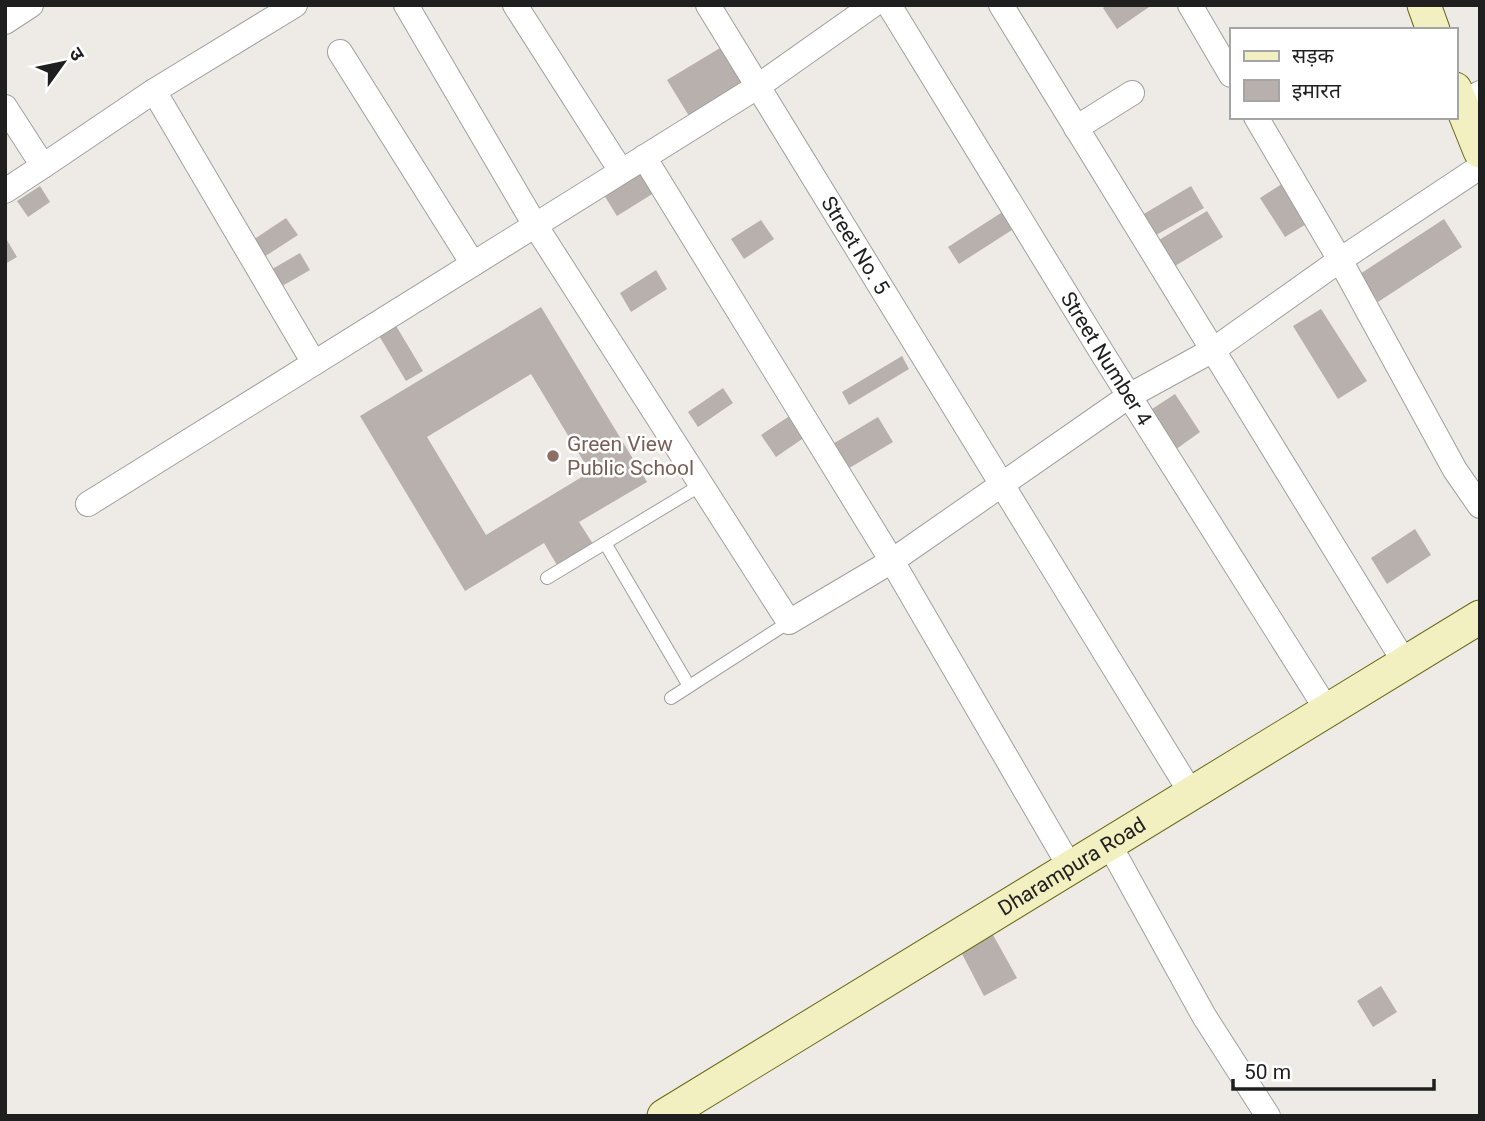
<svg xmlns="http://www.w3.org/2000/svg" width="1485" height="1121" font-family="Roboto,'Noto Sans Devanagari',sans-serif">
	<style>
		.building { fill: #b7b0ac; fill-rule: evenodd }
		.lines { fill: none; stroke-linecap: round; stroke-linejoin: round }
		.lane-casing { stroke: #a0a0a0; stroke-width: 14 }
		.street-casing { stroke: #a0a0a0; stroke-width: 26 }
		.secondary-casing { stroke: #676913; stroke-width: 35 }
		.lane { stroke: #fff; stroke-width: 12 }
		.street { stroke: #fff; stroke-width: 24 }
		.secondary { stroke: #f2f0c1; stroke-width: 33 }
		.education-dot { fill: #8d6e63; stroke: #fff; stroke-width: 2.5 }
		.labels { text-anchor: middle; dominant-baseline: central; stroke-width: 5; stroke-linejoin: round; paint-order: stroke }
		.street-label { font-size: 21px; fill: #1f1f1f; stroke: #fff }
		.education-label { font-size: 21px; fill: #785e54; stroke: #fff; text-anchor: start }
	</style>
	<rect width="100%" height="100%" fill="#eeebe6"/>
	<g class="building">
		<path d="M 1107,5 L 1152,5 L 1117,29 L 1103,8 Z"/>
		<path d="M 720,48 L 742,84 L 689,116 L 667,80 Z"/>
		<path d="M 643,170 L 657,191 L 617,216 L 604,195 Z"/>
		<path d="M 1288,180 L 1313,220 L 1285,237 L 1260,198 Z"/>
		<path d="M 40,186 L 50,202 L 28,217 L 17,201 Z"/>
		<path d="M 1191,186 L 1204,208 L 1149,239 L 1137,218 Z"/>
		<path d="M 1004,211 L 1015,228 L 959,264 L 948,247 Z"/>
		<path d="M 1207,211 L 1223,237 L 1170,269 L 1154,243 Z"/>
		<path d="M 286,218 L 298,235 L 264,257 L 253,240 Z"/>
		<path d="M 1444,219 L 1462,247 L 1378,302 L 1360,274 Z"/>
		<path d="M 761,220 L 774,239 L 744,259 L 731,239 Z"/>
		<path d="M 5,237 L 17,257 L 5,264 Z"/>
		<path d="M 300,253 L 310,270 L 277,289 L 267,272 Z"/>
		<path d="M 656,270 L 667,289 L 631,312 L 620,293 Z"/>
		<path d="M 541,307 L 647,482 L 579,522 L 593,544 L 557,565 L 544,543 L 465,591 L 360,416 ZM 531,374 L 590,472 L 486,535 L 427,437 Z"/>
		<path d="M 1321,309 L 1367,381 L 1338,399 L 1293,326 Z"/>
		<path d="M 392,319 L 423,371 L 406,381 L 375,329 Z"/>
		<path d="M 902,356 L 909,369 L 849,405 L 842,392 Z"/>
		<path d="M 723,388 L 733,403 L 698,427 L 688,412 Z"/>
		<path d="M 1175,394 L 1200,432 L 1175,450 L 1149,411 Z"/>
		<path d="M 791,415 L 805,437 L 776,457 L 761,435 Z"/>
		<path d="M 878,417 L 893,442 L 841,473 L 826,448 Z"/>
		<path d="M 1415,529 L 1431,555 L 1387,584 L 1371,558 Z"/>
		<path d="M 992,933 L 1017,978 L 984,996 L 960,950 Z"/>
		<path d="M 1381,986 L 1397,1012 L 1373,1027 L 1357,1001 Z"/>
	</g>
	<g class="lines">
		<defs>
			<g id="lane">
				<path d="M 605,543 L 689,686"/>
				<path d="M 547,578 L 701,485"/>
				<path d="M 671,698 L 789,622"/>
			</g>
			<g id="street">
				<path d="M 406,5 L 535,225 L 789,622 L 892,561 L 1129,396 L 1213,350 L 1340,260 L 1256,117"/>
				<path d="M 515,5 L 621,171"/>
				<path id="s1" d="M 708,5 L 1191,793"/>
				<path id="s2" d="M 889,5 L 1104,356 L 1327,710"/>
				<path d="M 1001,5 L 1405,663"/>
				<path d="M 1190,5 L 1231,75"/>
				<path d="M 5,22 L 31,5"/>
				<path d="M 340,52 L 473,264"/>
				<path d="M 154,91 L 314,363"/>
				<path d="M 1461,103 L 1480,93"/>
				<path d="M 5,107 L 43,166 L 154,91 L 295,5"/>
				<path d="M 1076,128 L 1132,93"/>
				<path d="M 644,157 L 892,561 L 1070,867"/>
				<path d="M 1480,167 L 1340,260 L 1455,470 L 1480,506"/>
				<path d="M 5,191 L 43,166"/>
				<path d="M 88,504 L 757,87 L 873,5"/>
				<path d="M 1109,844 L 1204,1016 L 1268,1116"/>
			</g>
			<g id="secondary">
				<path d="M 1424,5 L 1433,30"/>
				<path d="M 1455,89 L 1480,151"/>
				<path id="s3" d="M 664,1116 L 1480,617"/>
			</g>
		</defs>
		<use href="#lane" class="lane-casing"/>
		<use href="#street" class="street-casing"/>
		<use href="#secondary" class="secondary-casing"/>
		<use href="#lane" class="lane"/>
		<use href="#street" class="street"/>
		<use href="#secondary" class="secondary"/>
	</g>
	<circle class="education-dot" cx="553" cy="456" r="7"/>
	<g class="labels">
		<g class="street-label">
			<text stroke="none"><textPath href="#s1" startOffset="282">Street No. 5</textPath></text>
			<text stroke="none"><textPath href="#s2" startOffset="415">Street Number 4</textPath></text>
			<text stroke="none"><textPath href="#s3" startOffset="478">Dharampura Road</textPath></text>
		</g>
		<g class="education-label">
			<text x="567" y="444">Green View<tspan x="567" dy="24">Public School</tspan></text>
		</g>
	</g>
	<rect width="1485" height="1121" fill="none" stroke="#1f1f1f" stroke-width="14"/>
	<rect x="1230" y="28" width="228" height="91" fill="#ffffff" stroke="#a5a5a5" stroke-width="2"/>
	<rect x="1244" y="51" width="35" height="10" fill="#f2f0c1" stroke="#a5a5a5" stroke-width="2"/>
	<text x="1292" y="63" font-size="21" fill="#1f1f1f">सड़क</text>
	<rect x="1244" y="80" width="35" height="21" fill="#b7b0ac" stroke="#a5a5a5" stroke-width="2"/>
	<text x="1292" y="98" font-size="21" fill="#1f1f1f">इमारत</text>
	<g transform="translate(63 63) rotate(57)" stroke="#ffffff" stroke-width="5" paint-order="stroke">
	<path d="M0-5L12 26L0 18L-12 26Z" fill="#1f1f1f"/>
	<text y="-10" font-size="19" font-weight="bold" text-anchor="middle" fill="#1f1f1f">उ</text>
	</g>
	<path d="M1233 1079v10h201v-10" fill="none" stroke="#1f1f1f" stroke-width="3.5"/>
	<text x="1244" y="1079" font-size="21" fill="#1f1f1f" stroke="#ffffff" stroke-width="5" paint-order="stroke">50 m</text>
</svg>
